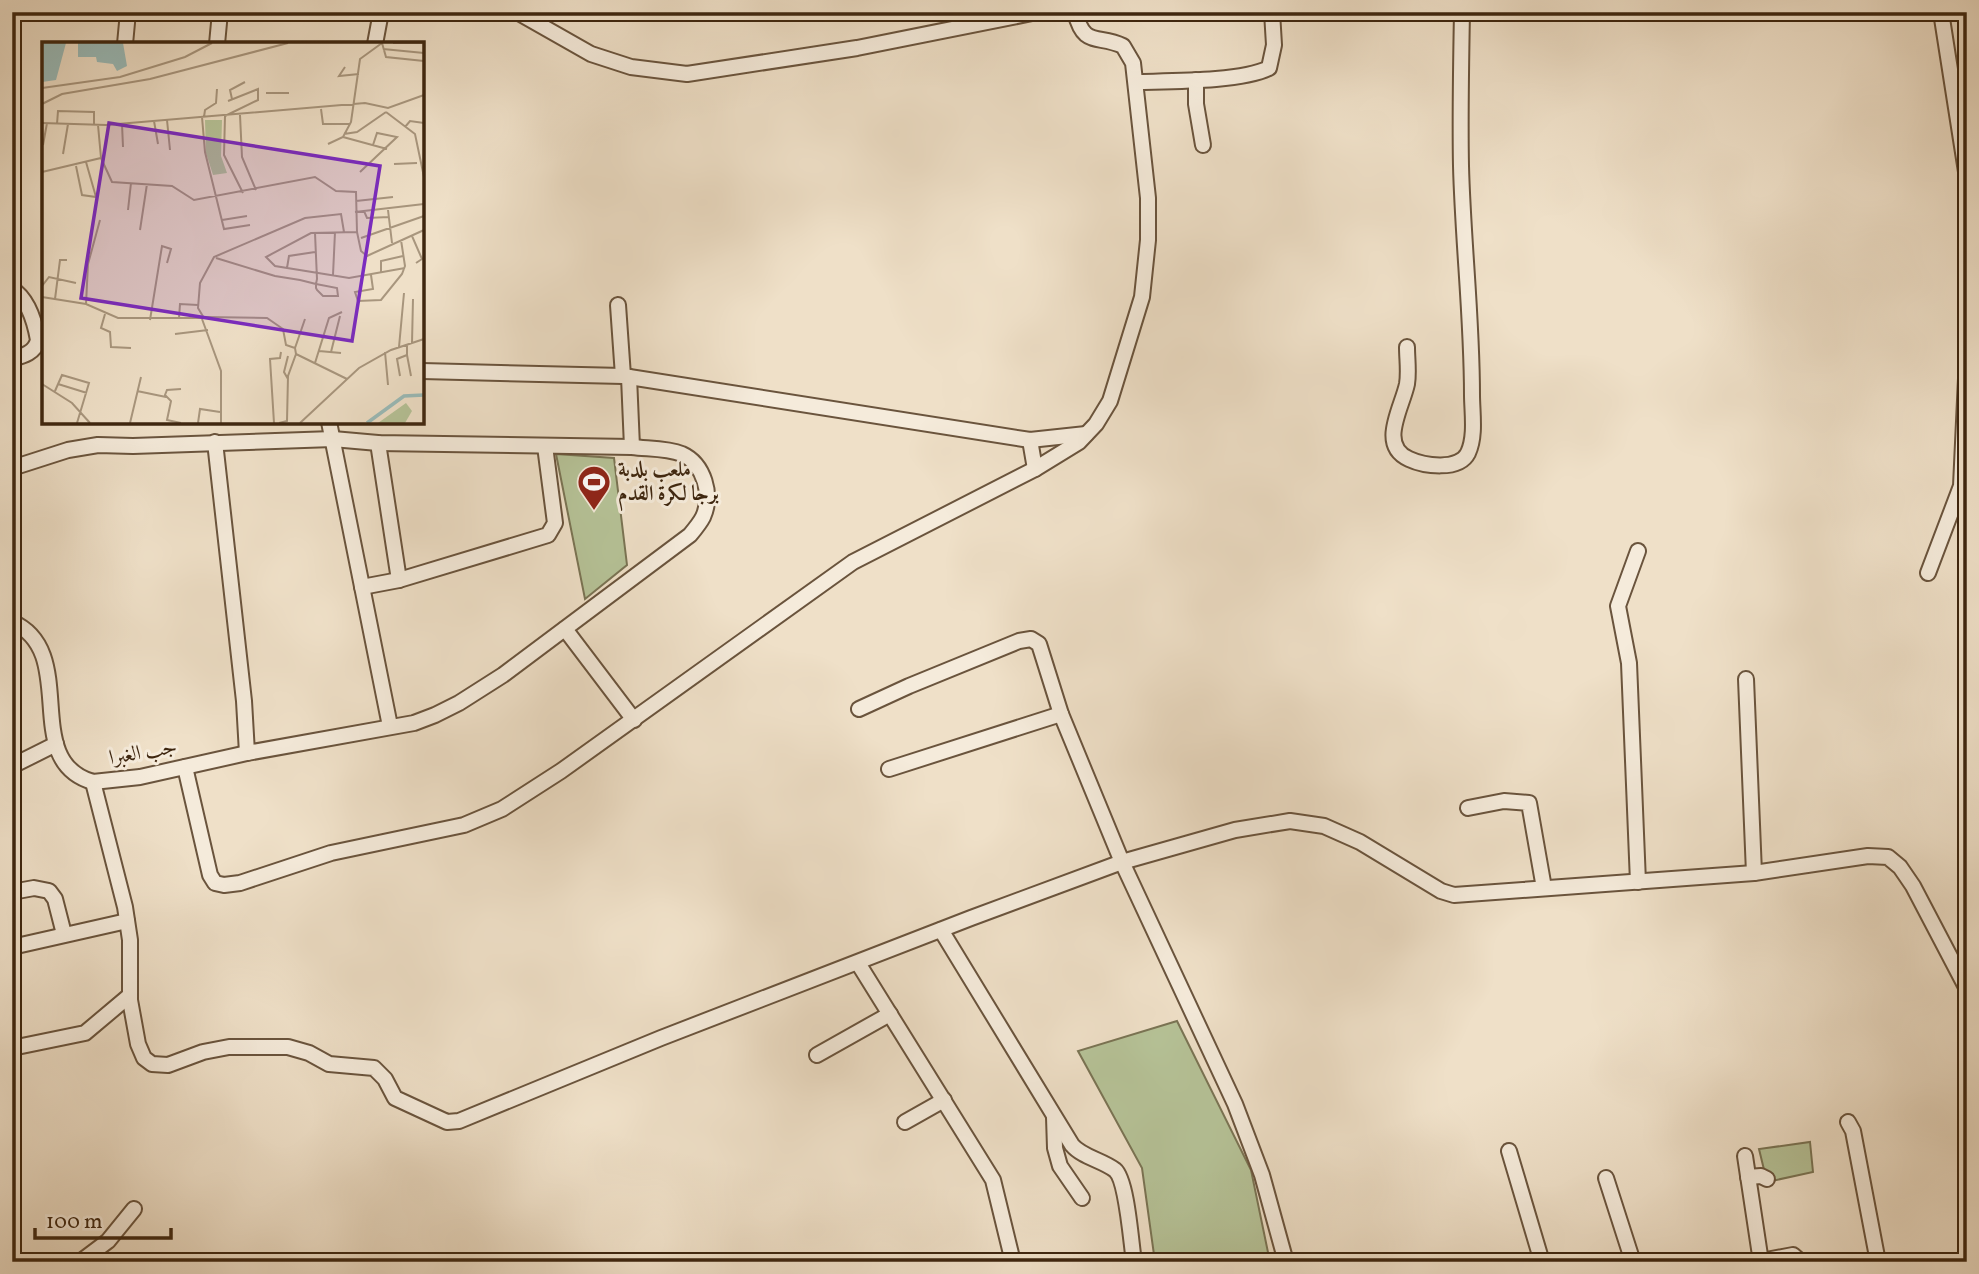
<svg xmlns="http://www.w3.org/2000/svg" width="1979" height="1274" font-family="Vollkorn,Amiri,serif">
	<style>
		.green { fill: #b6c398; stroke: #7a7454; stroke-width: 2 }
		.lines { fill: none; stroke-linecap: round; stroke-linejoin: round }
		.minor-casing { stroke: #6a543d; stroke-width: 18 }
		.major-casing { stroke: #3e260f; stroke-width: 21 }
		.minor { stroke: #f5ebdb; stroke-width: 14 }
		.major { stroke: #efe0c8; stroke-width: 18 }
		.labels { text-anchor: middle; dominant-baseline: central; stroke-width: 6; stroke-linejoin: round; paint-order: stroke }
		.poi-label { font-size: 21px; font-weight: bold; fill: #3e260f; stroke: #f5ebdb; text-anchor: start }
		.street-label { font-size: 21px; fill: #3e260f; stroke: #f5ebdb }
		.inset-river { fill: none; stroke: #9abcba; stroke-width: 3.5 }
		.inset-road { fill: none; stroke: #a8967e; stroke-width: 2 }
		.view { fill: #7b2cbf; fill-opacity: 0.15; stroke: #7b2cbf; stroke-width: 3.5 }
		.inset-edge { fill: none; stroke: #3e260f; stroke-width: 3.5 }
	</style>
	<rect width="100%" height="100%" fill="#efe0c8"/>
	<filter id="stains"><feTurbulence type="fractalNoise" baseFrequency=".00286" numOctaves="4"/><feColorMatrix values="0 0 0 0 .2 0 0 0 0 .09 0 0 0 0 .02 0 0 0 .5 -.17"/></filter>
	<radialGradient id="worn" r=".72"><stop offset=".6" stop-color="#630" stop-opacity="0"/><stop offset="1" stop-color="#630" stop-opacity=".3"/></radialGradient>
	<g class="green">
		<path d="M 556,454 L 614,458 L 627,565 L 585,599 Z"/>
		<path d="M 1177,1021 L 1251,1170 L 1270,1262 L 1155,1262 L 1142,1168 L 1078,1051 Z"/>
		<path d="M 1810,1142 L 1813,1172 L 1767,1182 L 1759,1149 Z"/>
	</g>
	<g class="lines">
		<defs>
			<g id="minor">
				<path d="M 517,12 L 591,54 L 631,67 L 687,74 L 857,48 L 1037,12"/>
				<path d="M 1941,12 L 1967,178"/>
				<path d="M 125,44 L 128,12"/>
				<path d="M 217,44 L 220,12"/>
				<path d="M 375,44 L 381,12"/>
				<path d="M 1196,80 L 1196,104 L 1203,145"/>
				<path d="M 1137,82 C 1170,81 1241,82 1269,68 L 1274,45 L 1272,12"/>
				<path d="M 12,289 C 28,299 35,323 38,340 C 35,353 23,356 12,359"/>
				<path d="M 618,305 L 623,376"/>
				<path d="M 1407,347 C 1407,359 1409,372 1407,384 C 1402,408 1378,445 1409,459 C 1424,466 1459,471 1468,453 C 1476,436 1472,412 1472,395 C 1472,318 1463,243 1461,166 C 1460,115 1461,64 1462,12"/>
				<path d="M 422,371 L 623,376 L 1030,440 L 1086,434"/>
				<path d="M 629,377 L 632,447"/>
				<path d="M 329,422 L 390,726"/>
				<path d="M 1030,440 L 1035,469"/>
				<path d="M 215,442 L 244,701 L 247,753"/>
				<path d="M 378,443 L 399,580"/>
				<path d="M 12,468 L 68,450 L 98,445 L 133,446 L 333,439 L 378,443 L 632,447 C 648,449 667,448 682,454 C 704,464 713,495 703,517 C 700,523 695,529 690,535 L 503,675 L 459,703 L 435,715 L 414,723 L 247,753 L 140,777 L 93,782 C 19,761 81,652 12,622"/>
				<path d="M 1638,551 L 1618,606 L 1629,663 L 1638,882"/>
				<path d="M 1928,573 L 1961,486 L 1967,357"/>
				<path d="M 362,587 L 399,580 L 548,535 L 555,523 L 545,446"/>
				<path d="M 565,629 L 634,720"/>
				<path d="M 1746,679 L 1754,873"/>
				<path d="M 859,709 L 909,686 L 1019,641 L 1031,639 L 1039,644 L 1061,714 L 1122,862 L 1235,1104 L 1262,1175 L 1286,1262"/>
				<path d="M 12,766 L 56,744"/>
				<path d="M 185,767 L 210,875 L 215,883 L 224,885 L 240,883 L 331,853 L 464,825 L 502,809 L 561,771 L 853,562 L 1035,469 L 1079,442 L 1096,424 L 1110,401 L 1142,297 L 1148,240 L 1148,198 L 1133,63 L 1123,46 C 1097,34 1084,48 1075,12"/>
				<path d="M 889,769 L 1061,714"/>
				<path d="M 93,782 L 125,907 L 130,940 L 130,1000 L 138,1044 L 144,1058 L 152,1064 L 168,1065 L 203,1052 L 229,1047 L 288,1047 L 309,1053 L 329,1064 L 374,1068 L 385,1079 L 395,1098 L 447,1122 L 459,1121 L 661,1038 L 971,918 L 1122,862 L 1235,830 L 1290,821 L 1324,826 L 1360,842 L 1441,891 L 1454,895 L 1754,873 L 1868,856 L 1888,857 L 1900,867 L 1913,886 L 1967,989"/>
				<path d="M 1468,808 L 1504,801 L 1529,803 L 1544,888"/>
				<path d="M 12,892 L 34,888 L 49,891 L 55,899 L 64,934"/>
				<path d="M 941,930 L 1072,1145 C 1082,1157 1102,1160 1115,1170 C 1127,1180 1131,1243 1134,1262"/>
				<path d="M 12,947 L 127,921"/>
				<path d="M 858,963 L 993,1180 L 1013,1262"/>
				<path d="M 12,1048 L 85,1033 L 129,996"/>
				<path d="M 817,1055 L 890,1014"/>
				<path d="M 1054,1117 L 1055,1148 L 1060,1166 L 1082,1198"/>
				<path d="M 905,1122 L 944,1100"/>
				<path d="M 1848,1122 L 1853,1131 L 1878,1262"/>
				<path d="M 1509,1151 L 1542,1262"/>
				<path d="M 1745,1156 L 1761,1262"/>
				<path d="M 1748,1177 L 1761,1176 L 1767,1179"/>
				<path d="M 1606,1178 L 1633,1262"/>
				<path d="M 1761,1261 L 1793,1255 L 1801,1262"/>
				<path d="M 80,1262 L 108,1241 L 134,1209"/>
			</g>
			<path id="major" d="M 1961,1262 L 1967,1260"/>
		</defs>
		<use href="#minor" class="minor-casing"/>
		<use href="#major" class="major-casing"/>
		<use href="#minor" class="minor"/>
		<use href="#major" class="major"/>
	</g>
	<defs>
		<symbol id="stadium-pin" viewBox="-11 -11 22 30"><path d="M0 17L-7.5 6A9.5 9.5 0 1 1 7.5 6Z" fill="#8f2418" stroke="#f5ebdb"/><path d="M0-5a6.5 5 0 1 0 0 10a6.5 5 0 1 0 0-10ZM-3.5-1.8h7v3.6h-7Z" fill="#fff"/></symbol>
	</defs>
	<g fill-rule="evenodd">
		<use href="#stadium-pin" x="575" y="463" width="38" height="52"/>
	</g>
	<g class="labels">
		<g class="poi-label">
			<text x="618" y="470">ملعب بلدبة<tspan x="618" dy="24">برجا لكرة القدم</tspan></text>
		</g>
		<g class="street-label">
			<text transform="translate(143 753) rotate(-10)">جب الغبرا</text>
		</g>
	</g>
	<g transform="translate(42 42)">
		<rect width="382" height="382" fill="#efe0c8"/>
		<path d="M 163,78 L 180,78 L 179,114 L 185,131 L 171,133 L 164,111 ZM 364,361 L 370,369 L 363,381 L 336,381 Z" fill="#b6c398"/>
		<path d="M 0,1 L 24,1 L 14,38 L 0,40 ZM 36,1 L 81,1 L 85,24 L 75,29 L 71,22 L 55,20 L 54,15 L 36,15 Z" fill="#9abcba"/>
		<path class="inset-river" d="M 325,381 L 362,354 L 382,353"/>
		<path class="inset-road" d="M 340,1 L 344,15 L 382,19M 351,1 L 380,1M 341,7 L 382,11M 303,25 L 297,34 L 317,32M 0,46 L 78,35 L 143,15 L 170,1M 224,51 L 247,51M 190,57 L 188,48 L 203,40M 186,59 L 216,47 L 216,58 L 183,74 L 182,113 L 201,151M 0,62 L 20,52 L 108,37 L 246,1M 279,67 L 281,82 L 308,82M 344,70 L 373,92 L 382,135M 198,73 L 200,115 L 214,148M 160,75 L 163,110 L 182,187 L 208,183M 162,75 L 163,68 L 174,61 L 175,47M 125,78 L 128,108M 112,79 L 116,102M 0,81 L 64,83 L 323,61 L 346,66 L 382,53M 15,82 L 16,69 L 52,70 L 52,83M 80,82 L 81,105M 56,83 L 59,116M 363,85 L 368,79 L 382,81M 302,92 L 315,90 L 344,70M 301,95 L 345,107M 286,102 L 301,95 L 309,80 L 318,17 L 340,1M 1,103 L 5,81M 21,112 L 26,82M 352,122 L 375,121M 34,124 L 40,153 L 54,155 L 44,120M 0,130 L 59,116 L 70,140 L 130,144 L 152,158 L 273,135 L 294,149 L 314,150 L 315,190M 318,130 L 355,95 L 335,91 L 331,103M 314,159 L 351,155M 86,168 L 89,141M 346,168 L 350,201M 322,169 L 325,176 L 347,175M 313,170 L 382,162M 180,178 L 205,174M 98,188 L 105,142M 370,194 L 380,217 L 374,221M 319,196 L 382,174M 174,216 L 233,234 L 258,238 L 274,242 L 295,246 L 296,254 L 281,254 L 275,248 L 274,246 L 274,242 L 275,237 L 273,191M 245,226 L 247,214 L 273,210M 363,226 L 307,236 L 233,224 L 224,215 L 269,191 L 315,190 L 319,209 L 325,214 L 382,188M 339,231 L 339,219 L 361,214M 291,233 L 293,190M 329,233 L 331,247 L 313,250 L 316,259 L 339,258 L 360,232 L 363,224 L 359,198M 0,244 L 7,235 L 34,241M 0,255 L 44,262 L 76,276 L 162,276 L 156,266 L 158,241 L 172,215 L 263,176 L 299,172 L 302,190M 13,257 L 18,218 L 25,218M 44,262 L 46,222 L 58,178M 63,272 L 59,286 L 68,290 L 69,305 L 89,306M 163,275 L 225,276 L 241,287 L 244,303 L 253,306 L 254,312 L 305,337M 137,276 L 138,262 L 156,263M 160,277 L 179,329 L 179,381M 108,278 L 120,204 L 129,207 L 125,221M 133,292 L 166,288M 370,301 L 371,257M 357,305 L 362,251M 253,306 L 263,277M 277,309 L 299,311M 289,310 L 298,274M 343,310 L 346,343M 365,313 L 369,334M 273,321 L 287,276 L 300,270M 358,334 L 355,317 L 365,313 L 365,303M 246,337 L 242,330 L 246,314M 0,342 L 30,361 L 48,381M 16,342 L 45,351M 13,349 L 20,333 L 47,341 L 35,381M 95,349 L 124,355M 88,381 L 99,335M 139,381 L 125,378 L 129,359 L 123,353 L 125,348 L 139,347M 156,381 L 158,367 L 178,370M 232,381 L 228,317 L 238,316 L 239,310M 237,381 L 245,379 L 246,334 L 254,312M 258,381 L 317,326 L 349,308 L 382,297"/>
		<path class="view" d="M 67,81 L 338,124 L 310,299 L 39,256 Z"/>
		<rect width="382" height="382" class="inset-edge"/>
	</g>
	<rect width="1979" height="1274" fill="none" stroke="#efe0c8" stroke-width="42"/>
	<rect x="14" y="14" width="1951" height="1246" fill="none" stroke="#3e260f" stroke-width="3.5"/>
	<rect x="21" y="21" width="1937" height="1232" fill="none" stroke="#3e260f" stroke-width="2"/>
	<path d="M35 1228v10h136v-10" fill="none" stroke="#3e260f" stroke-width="3.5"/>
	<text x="46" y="1228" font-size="21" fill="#3e260f" stroke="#f5ebdb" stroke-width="5" paint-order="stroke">100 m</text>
	<rect width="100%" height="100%" filter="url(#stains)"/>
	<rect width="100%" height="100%" fill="url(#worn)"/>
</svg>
